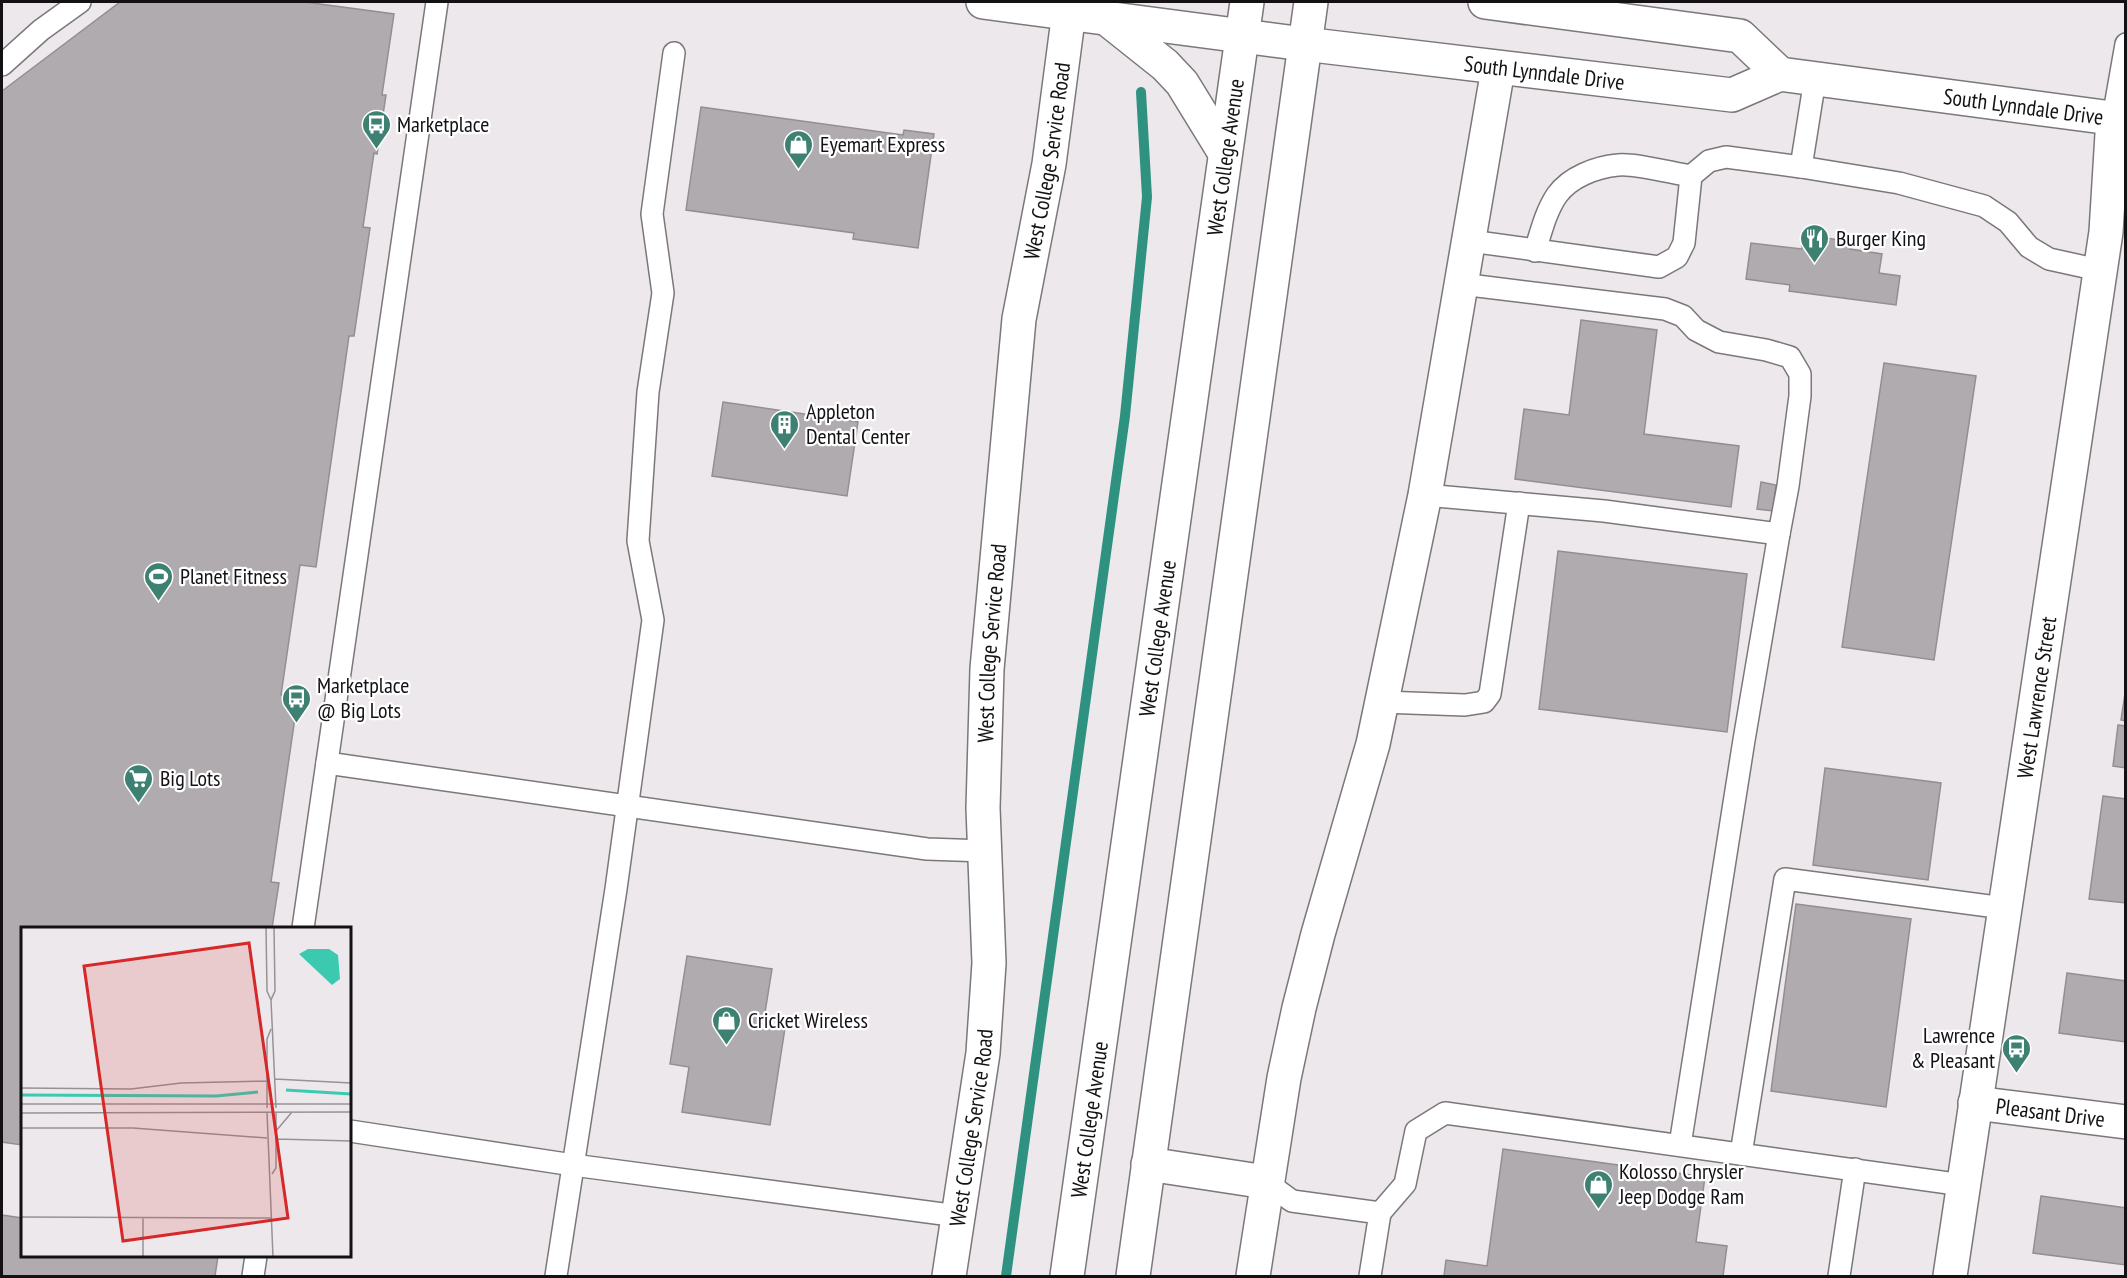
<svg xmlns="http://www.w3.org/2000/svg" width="2127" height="1278" font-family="'PT Sans Narrow',sans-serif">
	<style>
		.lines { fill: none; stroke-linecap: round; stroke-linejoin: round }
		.stream { stroke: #2f9281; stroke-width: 10 }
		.building { fill: #b0abaf; stroke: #928e91; stroke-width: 1.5 }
		.service-casing { stroke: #7b777a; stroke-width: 24 }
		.minor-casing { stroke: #7b777a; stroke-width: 36 }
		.tertiary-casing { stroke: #7b777a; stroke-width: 36 }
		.secondary-casing { stroke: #7b777a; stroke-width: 36 }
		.primary-casing { stroke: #7b777a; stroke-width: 36 }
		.service { stroke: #fff; stroke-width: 21 }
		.minor { stroke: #fff; stroke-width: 33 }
		.tertiary { stroke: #fff; stroke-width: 33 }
		.secondary { stroke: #fff; stroke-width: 33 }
		.primary { stroke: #fff; stroke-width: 33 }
		.labels { text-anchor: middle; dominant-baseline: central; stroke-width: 4.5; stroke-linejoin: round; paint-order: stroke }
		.street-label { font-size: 22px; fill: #131113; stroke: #fff }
		.poi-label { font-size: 22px; fill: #131113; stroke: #fff; text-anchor: start }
		.inset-river { fill: none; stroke: #3bcab0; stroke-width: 3 }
		.inset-road { fill: none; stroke: #969295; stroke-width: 1.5 }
		.view { fill: #d62828; fill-opacity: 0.15; stroke: #d62828; stroke-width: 3 }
		.inset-edge { fill: none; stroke: #131113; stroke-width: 3 }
	</style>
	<rect width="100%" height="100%" fill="#ede8ec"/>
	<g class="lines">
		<path class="stream" d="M 1006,1276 L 1125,416 L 1147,197 L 1141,92"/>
	</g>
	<g class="building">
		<path d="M 120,2 L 305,2 L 394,14 L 382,95 L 386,95 L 377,154 L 374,153 L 363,227 L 370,228 L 354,336 L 349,336 L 316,567 L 300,565 L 281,695 L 298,697 L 271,882 L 279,883 L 272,928 L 22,928 L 22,1145 L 2,1142 L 2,91 Z"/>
		<path d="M 701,107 L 903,135 L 904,130 L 934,134 L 918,248 L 853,239 L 854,233 L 686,210 Z"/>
		<path d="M 1821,237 L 1851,242 L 1850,249 L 1882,254 L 1879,273 L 1900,276 L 1896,305 L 1789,291 L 1790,285 L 1746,279 L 1751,243 L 1802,249 L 1802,243 L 1820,245 Z"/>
		<path d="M 1581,320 L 1657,330 L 1644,434 L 1739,446 L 1731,507 L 1515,479 L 1524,409 L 1569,415 Z"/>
		<path d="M 1884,363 L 1976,376 L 1934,660 L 1842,647 Z"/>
		<path d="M 723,402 L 858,422 L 847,496 L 712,476 Z"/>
		<path d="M 1761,482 L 1776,485 L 1773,511 L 1757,509 Z"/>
		<path d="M 1558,551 L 1747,574 L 1727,732 L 1539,709 Z"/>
		<path d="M 2126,687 L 2126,721 L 2121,720 Z"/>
		<path d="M 2118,725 L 2126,726 L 2126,768 L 2113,766 Z"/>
		<path d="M 1825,768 L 1941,783 L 1928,880 L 1813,865 Z"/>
		<path d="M 2103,796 L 2126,799 L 2126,903 L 2089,899 Z"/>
		<path d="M 1796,904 L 1911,919 L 1886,1107 L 1771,1091 Z"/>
		<path d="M 687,956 L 772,969 L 763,1025 L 785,1028 L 770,1125 L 682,1112 L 689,1067 L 670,1064 Z"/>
		<path d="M 2067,973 L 2126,981 L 2126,1042 L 2059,1033 Z"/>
		<path d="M 1503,1149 L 1705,1177 L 1696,1242 L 1727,1246 L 1723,1276 L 1444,1276 L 1446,1260 L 1487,1266 Z"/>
		<path d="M 2041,1196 L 2126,1208 L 2126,1265 L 2033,1253 Z"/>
		<path d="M 2,1215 L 22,1218 L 22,1256 L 218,1256 L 215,1276 L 2,1276 Z"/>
	</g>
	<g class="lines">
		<defs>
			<g id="service">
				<path d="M 2,65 L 41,30 L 80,2"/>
				<path d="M 2113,118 L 2126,44"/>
				<path d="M 1801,167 L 1815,79"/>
				<path d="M 1470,241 L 1659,267 L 1677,257 L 1684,243 L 1691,176 L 1709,161 L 1726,157 L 1801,167 L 1899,183 L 1984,206 L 2008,222 L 2029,247 L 2049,259 L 2099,270"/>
				<path d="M 1535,251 C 1541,232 1546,211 1557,195 C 1570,177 1596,167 1618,165 C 1634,163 1672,173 1691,176"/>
				<path d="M 1425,495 L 1604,511 L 1779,534 L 1788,486 L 1800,396 L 1800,374 L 1790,357 L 1766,350 L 1719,342 L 1696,330 L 1683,316 L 1665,309 L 1461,284"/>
				<path d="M 1382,702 L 1465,705 L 1484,702 L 1490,694 L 1519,503"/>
				<path d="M 327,763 L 927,849 L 985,851"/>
				<path d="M 303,928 L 437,2"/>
				<path d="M 350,1131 L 573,1165 L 958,1216"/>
				<path d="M 1680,1145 L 1744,740 L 1779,534"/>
				<path d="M 1741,1154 L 1785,879 L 2004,908"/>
				<path d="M 1266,1182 L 1292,1201 L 1380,1213 L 1370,1276"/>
				<path d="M 1380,1213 L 1405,1184 L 1416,1131 L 1445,1113 L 1963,1185"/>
				<path d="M 253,1276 L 256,1256"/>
				<path d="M 556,1276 L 616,889 L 653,620 L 638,541 L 648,392 L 663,293 L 652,214 L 674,53"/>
				<path d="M 1839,1276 L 1855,1169"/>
			</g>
			<g id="minor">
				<path id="s1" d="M 1975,1103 L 2126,1122"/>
				<path id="s2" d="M 1950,1276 L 2106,232 L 2113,118"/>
			</g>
			<g id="tertiary">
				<path d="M 1485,2 L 1740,36 L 1780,74"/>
				<path id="s3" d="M 1304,44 L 1732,95 L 1780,74 L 2126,120"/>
				<path id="s4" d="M 949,1276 L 983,1053 L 989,963 L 983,808 L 987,669 L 1019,319 L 1049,164 L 1069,12"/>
				<path d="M 1253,1276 L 1284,1078 L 1299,1008 L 1318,934 L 1373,744 L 1425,495 L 1498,69"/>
			</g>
			<path id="secondary" d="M 983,2 L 1304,44"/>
			<g id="primary">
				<path d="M 1106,18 L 1165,65 L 1182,83 L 1225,153"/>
				<path d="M 1148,1164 L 1266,1182"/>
				<path id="s5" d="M 1067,1276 L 1247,2"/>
				<path d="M 1133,1276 L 1311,2"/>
			</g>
		</defs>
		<use href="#service" class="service-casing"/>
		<use href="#minor" class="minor-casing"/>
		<use href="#tertiary" class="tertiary-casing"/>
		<use href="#secondary" class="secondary-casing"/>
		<use href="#primary" class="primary-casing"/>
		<use href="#service" class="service"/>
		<use href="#minor" class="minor"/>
		<use href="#tertiary" class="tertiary"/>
		<use href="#secondary" class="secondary"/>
		<use href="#primary" class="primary"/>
	</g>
	<defs>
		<symbol id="bus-pin" viewBox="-11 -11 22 30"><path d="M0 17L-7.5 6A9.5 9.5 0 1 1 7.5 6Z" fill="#3e8173" stroke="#fff"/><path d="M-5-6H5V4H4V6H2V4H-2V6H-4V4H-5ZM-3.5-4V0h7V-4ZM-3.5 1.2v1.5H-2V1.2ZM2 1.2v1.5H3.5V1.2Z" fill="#fff"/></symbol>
		<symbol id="shop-pin" viewBox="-11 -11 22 30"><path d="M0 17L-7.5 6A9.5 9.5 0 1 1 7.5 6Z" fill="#3e8173" stroke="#fff"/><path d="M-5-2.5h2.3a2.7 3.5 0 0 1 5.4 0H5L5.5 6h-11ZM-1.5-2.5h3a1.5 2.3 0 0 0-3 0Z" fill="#fff"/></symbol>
		<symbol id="restaurant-pin" viewBox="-11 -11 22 30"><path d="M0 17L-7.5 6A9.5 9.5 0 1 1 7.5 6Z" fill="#3e8173" stroke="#fff"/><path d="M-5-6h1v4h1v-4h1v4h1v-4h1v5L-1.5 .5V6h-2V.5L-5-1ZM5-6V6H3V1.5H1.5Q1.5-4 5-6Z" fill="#fff"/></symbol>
		<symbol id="building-pin" viewBox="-11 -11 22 30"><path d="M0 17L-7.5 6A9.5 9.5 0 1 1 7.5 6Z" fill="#3e8173" stroke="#fff"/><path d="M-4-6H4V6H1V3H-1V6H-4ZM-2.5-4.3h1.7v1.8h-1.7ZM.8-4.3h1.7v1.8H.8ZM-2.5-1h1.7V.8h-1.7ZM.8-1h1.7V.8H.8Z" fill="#fff"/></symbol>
		<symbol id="stadium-pin" viewBox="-11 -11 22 30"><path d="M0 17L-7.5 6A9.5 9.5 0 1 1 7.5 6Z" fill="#3e8173" stroke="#fff"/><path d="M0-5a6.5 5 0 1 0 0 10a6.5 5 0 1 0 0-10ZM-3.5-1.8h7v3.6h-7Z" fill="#fff"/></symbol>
		<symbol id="supermarket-pin" viewBox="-11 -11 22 30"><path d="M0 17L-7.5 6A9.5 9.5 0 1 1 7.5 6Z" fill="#3e8173" stroke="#fff"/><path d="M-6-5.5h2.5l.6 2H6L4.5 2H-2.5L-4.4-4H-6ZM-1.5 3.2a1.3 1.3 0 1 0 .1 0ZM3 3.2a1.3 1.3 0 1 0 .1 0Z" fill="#fff"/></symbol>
	</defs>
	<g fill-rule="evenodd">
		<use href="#bus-pin" x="360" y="108" width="33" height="45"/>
		<use href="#shop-pin" x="782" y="128" width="33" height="45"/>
		<use href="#restaurant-pin" x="1798" y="222" width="33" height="45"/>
		<use href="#building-pin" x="768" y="408" width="33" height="45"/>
		<use href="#stadium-pin" x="142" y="560" width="33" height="45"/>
		<use href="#bus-pin" x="280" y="682" width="33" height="45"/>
		<use href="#supermarket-pin" x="122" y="762" width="33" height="45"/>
		<use href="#shop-pin" x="710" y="1004" width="33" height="45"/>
		<use href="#bus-pin" x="2000" y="1032" width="33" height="45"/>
		<use href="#shop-pin" x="1582" y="1168" width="33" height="45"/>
	</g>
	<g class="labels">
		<g class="street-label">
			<text stroke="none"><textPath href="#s3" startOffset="242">South Lynndale Drive</textPath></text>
			<text stroke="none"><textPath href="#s3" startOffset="729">South Lynndale Drive</textPath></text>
			<text stroke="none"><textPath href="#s5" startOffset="1130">West College Avenue</textPath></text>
			<text stroke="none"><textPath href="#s4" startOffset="1122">West College Service Road</textPath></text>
			<text stroke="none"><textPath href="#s5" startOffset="644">West College Avenue</textPath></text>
			<text stroke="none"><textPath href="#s4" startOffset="636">West College Service Road</textPath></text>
			<text stroke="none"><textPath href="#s2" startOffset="585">West Lawrence Street</textPath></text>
			<text stroke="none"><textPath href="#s1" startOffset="76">Pleasant Drive</textPath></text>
			<text stroke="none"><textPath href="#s5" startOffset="158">West College Avenue</textPath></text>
			<text stroke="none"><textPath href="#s4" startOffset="150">West College Service Road</textPath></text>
		</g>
		<g class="poi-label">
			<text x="397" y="124">Marketplace</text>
			<text x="820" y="144">Eyemart Express</text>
			<text x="1836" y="238">Burger King</text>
			<text x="806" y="411">Appleton<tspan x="806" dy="25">Dental Center</tspan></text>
			<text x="180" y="576">Planet Fitness</text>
			<text x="317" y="685">Marketplace<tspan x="317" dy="25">@ Big Lots</tspan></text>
			<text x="160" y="778">Big Lots</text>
			<text x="748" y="1020">Cricket Wireless</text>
			<text x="1995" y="1035" text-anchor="end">Lawrence<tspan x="1995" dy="25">&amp; Pleasant</tspan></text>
			<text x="1619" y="1171">Kolosso Chrysler<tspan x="1619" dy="25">Jeep Dodge Ram</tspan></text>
		</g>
	</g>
	<g transform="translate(21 927)">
		<rect width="330" height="330" fill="#ede8ec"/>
		<path d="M 287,22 L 308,22 L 317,28 L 319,52 L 311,58 L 278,27 Z" fill="#3bcab0"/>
		<path class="inset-river" d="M 265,163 L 330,167M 0,168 L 195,169 L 237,165"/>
		<path class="inset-road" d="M 245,0 L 246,64 L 250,73M 253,0 L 254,64 L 250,73 L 255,181M 254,152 L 330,156M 0,161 L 110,162 L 160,156 L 246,154M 0,177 L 330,177M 246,181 L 246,112 L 250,102M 246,185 L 252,330M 0,186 L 330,185M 0,201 L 112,201 L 246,211M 255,204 L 271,185M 255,212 L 330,214M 251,247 L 255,241 L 255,185M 0,290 L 251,291M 122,291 L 122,330"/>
		<path class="view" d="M 228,16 L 267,291 L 102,314 L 63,39 Z"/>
		<rect width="330" height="330" class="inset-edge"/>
	</g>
	<rect width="2127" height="1278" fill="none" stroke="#131113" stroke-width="6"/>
</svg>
